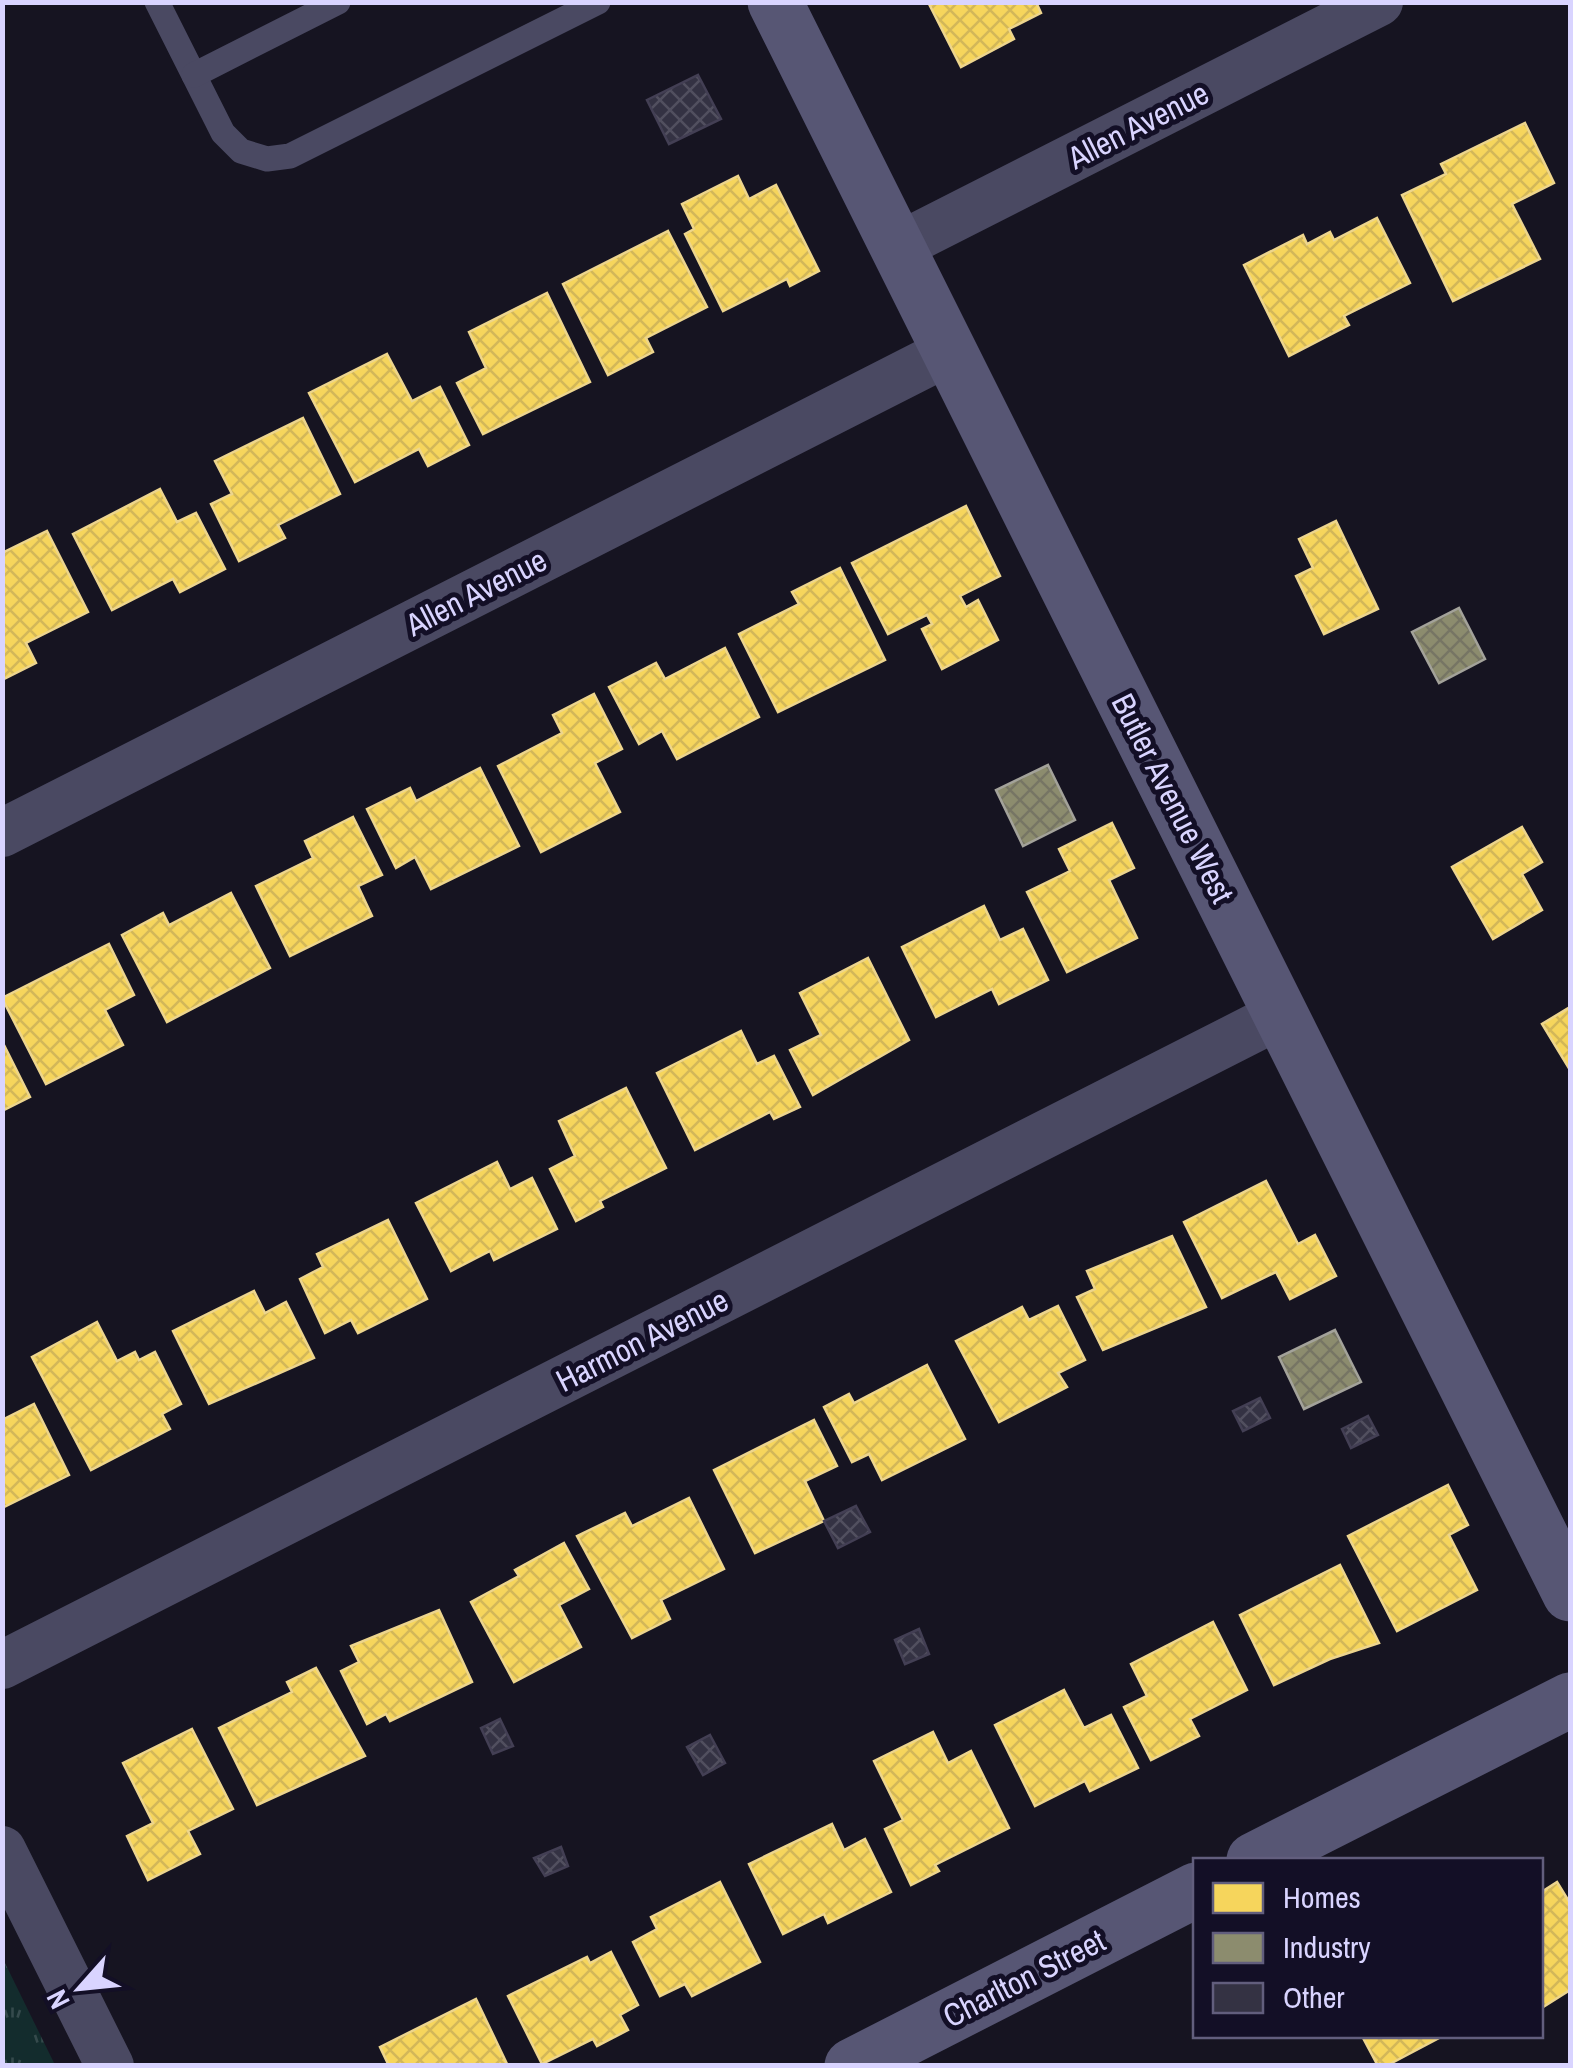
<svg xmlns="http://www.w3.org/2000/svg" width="1573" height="2068" font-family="'Archivo Narrow',sans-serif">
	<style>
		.park { fill: url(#park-tufts) }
		.homes { fill: url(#homes-cross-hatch); stroke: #edd58d; stroke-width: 2.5 }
		.industry { fill: url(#industry-cross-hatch); stroke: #a3a29a; stroke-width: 2.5 }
		.building { fill: url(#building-cross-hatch); stroke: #433f54; stroke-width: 2.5 }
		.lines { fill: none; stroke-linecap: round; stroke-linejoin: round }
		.lane { stroke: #4a4962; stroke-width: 25 }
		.street { stroke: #4a4962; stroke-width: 48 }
		.secondary { stroke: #575674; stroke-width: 55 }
		.labels { text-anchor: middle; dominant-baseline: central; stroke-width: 10; stroke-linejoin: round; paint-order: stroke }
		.street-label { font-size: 32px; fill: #d9d4ff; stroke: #130f26 }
	</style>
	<defs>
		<pattern id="park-tufts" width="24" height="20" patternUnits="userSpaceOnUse" patternTransform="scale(2.5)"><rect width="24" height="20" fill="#132c2d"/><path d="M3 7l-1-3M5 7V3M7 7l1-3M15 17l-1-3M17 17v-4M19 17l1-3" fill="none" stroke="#354a4c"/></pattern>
		<pattern id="homes-cross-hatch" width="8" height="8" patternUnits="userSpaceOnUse" patternTransform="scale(2.5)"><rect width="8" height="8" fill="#f6d55c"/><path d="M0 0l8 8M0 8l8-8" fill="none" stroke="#d2b759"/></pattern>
		<pattern id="industry-cross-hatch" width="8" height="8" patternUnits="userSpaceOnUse" patternTransform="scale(2.5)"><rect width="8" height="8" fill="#8c8c6e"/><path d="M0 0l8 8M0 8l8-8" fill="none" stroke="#767564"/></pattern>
		<pattern id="building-cross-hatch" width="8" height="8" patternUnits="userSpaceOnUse" patternTransform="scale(2.5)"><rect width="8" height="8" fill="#343243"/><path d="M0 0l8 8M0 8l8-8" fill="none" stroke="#514f5f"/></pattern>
	</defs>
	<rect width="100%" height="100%" fill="#161421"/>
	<path class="park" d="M 3,1959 L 55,2065 L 3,2065 Z"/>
	<g class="homes">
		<path d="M 928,2 L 1036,2 L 1041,13 L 1009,29 L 1014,39 L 961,67 Z"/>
		<path d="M 1525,123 L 1554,183 L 1512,204 L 1540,259 L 1453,301 L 1402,195 L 1446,174 L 1441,164 Z"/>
		<path d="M 738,176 L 749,199 L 776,185 L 819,271 L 790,286 L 787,279 L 723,311 L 685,234 L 694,229 L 682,204 Z"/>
		<path d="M 1377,218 L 1410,283 L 1344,316 L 1349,325 L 1289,356 L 1244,265 L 1303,235 L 1307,244 L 1330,232 L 1334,240 Z"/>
		<path d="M 668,231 L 707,307 L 646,338 L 653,352 L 608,375 L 563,284 Z"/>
		<path d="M 547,293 L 590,382 L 483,434 L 457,383 L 486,368 L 469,332 Z"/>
		<path d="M 387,354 L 412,401 L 440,387 L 469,445 L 428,466 L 419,449 L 355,482 L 309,393 Z"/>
		<path d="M 303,418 L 340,494 L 278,525 L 285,538 L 239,561 L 211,504 L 232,494 L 215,461 Z"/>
		<path d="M 160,489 L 177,522 L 196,513 L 225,569 L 180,592 L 173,579 L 112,610 L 73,534 Z"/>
		<path d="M 966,506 L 1000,576 L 960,596 L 966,607 L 978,600 L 998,640 L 942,669 L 922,629 L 932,624 L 927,615 L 888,634 L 852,563 Z"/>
		<path d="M 1336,521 L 1378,609 L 1324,634 L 1296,576 L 1313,568 L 1299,539 Z"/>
		<path d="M 47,531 L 88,612 L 26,643 L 36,663 L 2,680 L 2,553 Z"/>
		<path d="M 840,568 L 885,660 L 778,712 L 739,634 L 799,604 L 792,592 Z"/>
		<path d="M 725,648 L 759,717 L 677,759 L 662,731 L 639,744 L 609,687 L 656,663 L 665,679 Z"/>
		<path d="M 594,694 L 622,749 L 595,763 L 620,812 L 541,852 L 498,766 L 562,733 L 553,715 Z"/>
		<path d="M 480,768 L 519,846 L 431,889 L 415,857 L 396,868 L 367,809 L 410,788 L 416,801 Z"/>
		<path d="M 353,817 L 382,875 L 358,886 L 372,916 L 290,956 L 256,886 L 313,858 L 305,841 Z"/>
		<path d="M 1112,823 L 1134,868 L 1109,880 L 1137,938 L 1067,972 L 1027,892 L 1070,871 L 1059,849 Z"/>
		<path d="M 1522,827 L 1542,862 L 1522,874 L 1542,910 L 1493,939 L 1452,867 Z"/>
		<path d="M 231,893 L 270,968 L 167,1022 L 122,935 L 163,913 L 169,925 Z"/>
		<path d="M 984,906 L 1000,940 L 1023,929 L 1048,980 L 999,1004 L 992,989 L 936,1017 L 902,947 Z"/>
		<path d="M 109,944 L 134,995 L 105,1010 L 123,1045 L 46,1084 L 2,998 Z"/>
		<path d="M 868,958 L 909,1040 L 813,1095 L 790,1050 L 821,1035 L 800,993 Z"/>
		<path d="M 1570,1007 L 1570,1070 L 1542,1024 Z"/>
		<path d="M 741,1031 L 757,1064 L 774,1056 L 800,1107 L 774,1119 L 770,1112 L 695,1150 L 657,1073 Z"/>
		<path d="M 2,1041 L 30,1097 L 2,1111 Z"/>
		<path d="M 626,1088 L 666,1168 L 600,1201 L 603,1207 L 576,1221 L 550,1169 L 575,1156 L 559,1121 Z"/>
		<path d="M 497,1162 L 510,1189 L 532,1178 L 557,1229 L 494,1260 L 490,1251 L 451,1271 L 416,1203 Z"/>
		<path d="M 1266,1181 L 1298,1244 L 1315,1235 L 1336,1276 L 1290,1299 L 1276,1272 L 1222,1298 L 1184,1222 Z"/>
		<path d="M 388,1220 L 427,1299 L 358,1333 L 351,1320 L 325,1333 L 300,1279 L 323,1267 L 317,1254 Z"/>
		<path d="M 1172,1236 L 1206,1307 L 1103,1350 L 1077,1297 L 1095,1289 L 1087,1271 Z"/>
		<path d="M 254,1291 L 265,1313 L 286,1302 L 314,1358 L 209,1404 L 173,1331 Z"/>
		<path d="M 1058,1306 L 1085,1360 L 1058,1373 L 1067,1387 L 999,1422 L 956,1341 L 1022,1307 L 1029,1320 Z"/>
		<path d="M 97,1322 L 117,1361 L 135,1352 L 139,1360 L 155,1352 L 181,1404 L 162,1414 L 170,1429 L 91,1470 L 32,1357 Z"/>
		<path d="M 927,1365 L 965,1439 L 882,1480 L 869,1454 L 852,1462 L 824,1407 L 849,1394 L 854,1403 Z"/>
		<path d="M 34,1404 L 69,1475 L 2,1508 L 2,1420 Z"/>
		<path d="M 814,1420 L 837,1466 L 805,1481 L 824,1521 L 755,1553 L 714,1470 Z"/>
		<path d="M 1448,1485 L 1468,1525 L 1449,1535 L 1477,1590 L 1397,1631 L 1348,1536 Z"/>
		<path d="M 689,1498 L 724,1569 L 661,1600 L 670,1619 L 632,1638 L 577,1536 L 625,1513 L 632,1526 Z"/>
		<path d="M 564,1543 L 589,1589 L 559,1605 L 581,1647 L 514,1682 L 471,1602 L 519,1576 L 515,1570 Z"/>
		<path d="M 1340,1565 L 1379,1643 L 1330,1659 L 1274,1685 L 1240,1615 Z"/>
		<path d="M 439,1610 L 472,1682 L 390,1721 L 386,1714 L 367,1724 L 341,1671 L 359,1662 L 351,1646 Z"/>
		<path d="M 1213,1622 L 1247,1690 L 1190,1719 L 1199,1736 L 1151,1760 L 1124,1707 L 1147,1696 L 1131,1664 Z"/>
		<path d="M 316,1668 L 365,1756 L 257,1805 L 219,1728 L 292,1692 L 287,1682 Z"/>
		<path d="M 1064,1690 L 1084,1728 L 1111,1715 L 1138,1768 L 1090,1791 L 1085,1781 L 1035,1806 L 995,1725 Z"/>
		<path d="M 192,1729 L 233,1809 L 188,1831 L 200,1854 L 148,1880 L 127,1836 L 153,1823 L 123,1763 Z"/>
		<path d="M 933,1732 L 948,1763 L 971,1751 L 1009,1828 L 935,1865 L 939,1871 L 911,1885 L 885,1829 L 903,1820 L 874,1761 Z"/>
		<path d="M 832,1824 L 844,1850 L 865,1839 L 891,1892 L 828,1923 L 824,1914 L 783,1934 L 749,1864 Z"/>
		<path d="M 720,1882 L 760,1962 L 692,1996 L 685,1984 L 660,1996 L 633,1942 L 657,1929 L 651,1917 Z"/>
		<path d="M 1557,1882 L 1570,1903 L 1570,1990 L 1540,2009 L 1540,1893 Z"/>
		<path d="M 611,1952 L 638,2005 L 620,2015 L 628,2030 L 597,2046 L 593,2039 L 542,2064 L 508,1996 L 587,1957 L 590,1963 Z"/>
		<path d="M 476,1999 L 508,2066 L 389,2066 L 380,2047 Z"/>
		<path d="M 1362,2036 L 1443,2036 L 1386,2066 L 1378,2066 Z"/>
	</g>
	<g class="industry">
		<path d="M 1459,608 L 1485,659 L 1439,683 L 1412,632 Z"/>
		<path d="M 1048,765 L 1075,820 L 1023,846 L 996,790 Z"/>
		<path d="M 1335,1330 L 1361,1382 L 1304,1409 L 1279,1357 Z"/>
	</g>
	<g class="building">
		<path d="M 698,75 L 721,119 L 669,144 L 647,100 Z"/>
		<path d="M 1260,1398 L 1270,1418 L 1243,1431 L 1233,1411 Z"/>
		<path d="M 1368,1416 L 1378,1435 L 1351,1448 L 1342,1429 Z"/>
		<path d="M 856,1506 L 870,1532 L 838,1548 L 824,1521 Z"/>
		<path d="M 919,1629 L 929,1654 L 905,1664 L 895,1640 Z"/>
		<path d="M 500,1719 L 513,1746 L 493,1754 L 481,1728 Z"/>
		<path d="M 710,1735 L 725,1763 L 703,1775 L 687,1747 Z"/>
		<path d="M 561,1847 L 568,1866 L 545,1876 L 534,1858 Z"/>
	</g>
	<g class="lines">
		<g class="lane">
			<path d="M 157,2 L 223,133 L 241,151 L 267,159 L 290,156 L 598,2"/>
			<path d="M 194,75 L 338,2"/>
		</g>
		<g class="street">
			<path d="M 897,247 L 1379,2"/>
			<path d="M 2,833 L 950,351"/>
			<path d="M 2,1665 L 1282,1014"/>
			<path d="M 2,1850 L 110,2066"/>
		</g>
		<g class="secondary">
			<path d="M 775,2 L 1570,1594"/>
			<path d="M 1254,1860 L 1570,1700"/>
			<path d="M 852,2066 L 1196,1890"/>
		</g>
	</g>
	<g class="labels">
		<g class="street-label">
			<text transform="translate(1138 125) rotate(-27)">Allen Avenue</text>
			<text transform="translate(476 592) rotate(-27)">Allen Avenue</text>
			<text transform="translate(1173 798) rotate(63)">Butler Avenue West</text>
			<text transform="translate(642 1340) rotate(-27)">Harmon Avenue</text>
			<text transform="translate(1024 1978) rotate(-27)">Charlton Street</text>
		</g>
	</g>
	<rect width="1573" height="2068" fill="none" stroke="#d9d4ff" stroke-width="10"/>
	<rect x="1193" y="1858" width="350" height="180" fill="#130f26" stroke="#625e7d" stroke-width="2.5"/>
	<rect x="1213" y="1883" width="50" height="30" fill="#f6d55c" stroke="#625e7d" stroke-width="2.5"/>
	<text x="1283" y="1908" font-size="30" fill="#d9d4ff">Homes</text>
	<rect x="1213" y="1933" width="50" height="30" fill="#8c8c6e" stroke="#625e7d" stroke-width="2.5"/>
	<text x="1283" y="1958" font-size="30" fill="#d9d4ff">Industry</text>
	<rect x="1213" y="1983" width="50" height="30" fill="#343243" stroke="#625e7d" stroke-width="2.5"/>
	<text x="1283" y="2008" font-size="30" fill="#d9d4ff">Other</text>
	<g transform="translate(80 1988) rotate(243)" stroke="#130f26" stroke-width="8" paint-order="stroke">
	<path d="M0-8L18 38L0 25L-18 38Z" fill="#d9d4ff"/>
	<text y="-15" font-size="28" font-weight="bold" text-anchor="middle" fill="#d9d4ff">N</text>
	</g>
</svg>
